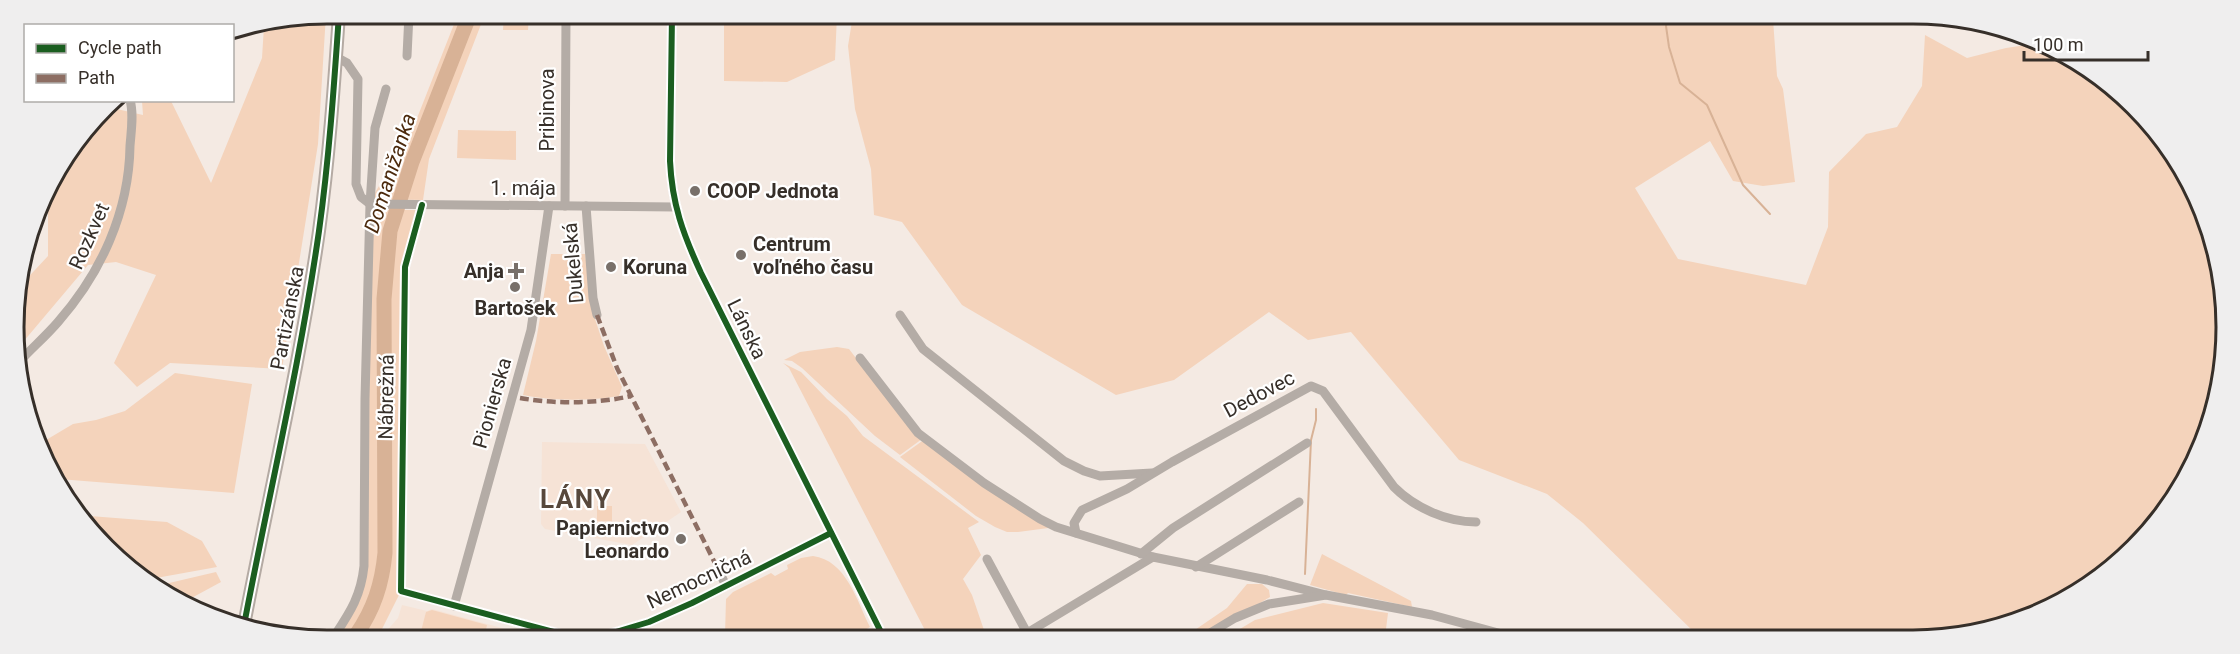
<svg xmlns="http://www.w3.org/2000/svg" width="2240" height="654" font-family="Roboto,sans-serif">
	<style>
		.built { fill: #f6e3d6 }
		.green { fill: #f4d3bb }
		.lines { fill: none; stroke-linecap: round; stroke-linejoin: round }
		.stream { stroke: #d8b296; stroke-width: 2 }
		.river { stroke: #d8b296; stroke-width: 15 }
		.street { stroke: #b4aca6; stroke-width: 9 }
		.secondary { stroke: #b4aaa3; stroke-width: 14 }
		.quiet { stroke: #8d6e63; stroke-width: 4.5; stroke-dasharray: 9 4.5; stroke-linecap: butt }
		.cycleway-casing { stroke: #fff; stroke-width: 10 }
		.cycleway { stroke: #1b5e20; stroke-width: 6 }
		.poi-dot { fill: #78706a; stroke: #fff; stroke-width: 2 }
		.labels { text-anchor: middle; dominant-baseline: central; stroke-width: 4.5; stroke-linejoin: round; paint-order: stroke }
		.street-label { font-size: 20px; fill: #362f29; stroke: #fff }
		.poi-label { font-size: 20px; font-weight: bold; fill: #362f29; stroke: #fff; text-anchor: start }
		.water-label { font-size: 21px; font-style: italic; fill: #4c2a0d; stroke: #fff }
		.district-label { font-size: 26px; font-weight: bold; letter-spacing: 1.5px; fill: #57483c; stroke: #fff }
		.rim { fill: none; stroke: #362f29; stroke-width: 3 }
	</style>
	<rect width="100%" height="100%" fill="#f4eae3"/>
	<g class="built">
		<path d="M 542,442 L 645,444 L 681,512 L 632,545 L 545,529 L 541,524 Z"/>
		<path d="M 402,605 L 427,611 L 432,609 L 527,635 L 383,635 L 398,618 Z"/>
	</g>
	<g class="green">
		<path d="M 326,14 L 318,144 L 282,369 L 170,363 L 137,387 L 114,363 L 156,275 L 116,262 L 88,265 L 18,348 L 14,306 L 20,286 L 48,256 L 48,185 L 108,107 L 143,115 L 142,101 L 171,101 L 211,183 L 262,58 L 264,26 Z"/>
		<path d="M 458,14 L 485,14 L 429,159 L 423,200 L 371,199 L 410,136 Z"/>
		<path d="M 504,14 L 529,14 L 528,30 L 503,30 Z"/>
		<path d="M 724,15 L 837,15 L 835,60 L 787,82 L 724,81 Z"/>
		<path d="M 853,15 L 1773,19 L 1777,76 L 1783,89 L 1795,182 L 1763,186 L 1733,181 L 1710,141 L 1635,188 L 1678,259 L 1806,285 L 1828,227 L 1829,172 L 1866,134 L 1897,127 L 1922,86 L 1925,35 L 1967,58 L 2006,48 L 2033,44 L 2087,66 L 2173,153 L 2220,266 L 2221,388 L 2185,483 L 2134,549 L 2051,608 L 1954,638 L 1699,637 L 1583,523 L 1547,494 L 1459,460 L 1351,332 L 1308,340 L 1269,312 L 1174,380 L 1116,395 L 962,305 L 902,222 L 874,215 L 871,169 L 855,109 L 848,46 Z"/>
		<path d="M 458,130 L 516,131 L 516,160 L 457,158 Z"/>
		<path d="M 370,210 L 421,210 L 405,267 L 401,591 L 379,635 L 335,635 L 362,584 Z"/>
		<path d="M 551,254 L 585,254 L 594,316 L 604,346 L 622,387 L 619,396 C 591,401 550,401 523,395 L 536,341 Z"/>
		<path d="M 837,347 L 849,349 L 914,434 L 922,439 L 900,455 L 875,436 L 802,368 L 792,361 L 784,360 L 800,352 Z"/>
		<path d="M 783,363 L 801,372 L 827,399 L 847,416 L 863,436 L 979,522 L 968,528 L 981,555 L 963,579 L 972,595 L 986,636 L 928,636 L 789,368 Z"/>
		<path d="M 175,373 L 252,384 L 234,493 L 59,479 L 41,443 L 73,424 L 96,420 L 125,411 Z"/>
		<path d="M 925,439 L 1056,527 L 1018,532 L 1007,532 L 995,527 L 976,516 L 900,457 Z"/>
		<rect x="597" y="506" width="15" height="15"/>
		<path d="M 77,515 L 167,522 L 202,541 L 217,567 L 145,580 Z"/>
		<path d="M 1322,554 L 1411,601 L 1412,607 L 1348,593 L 1346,595 L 1310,585 Z"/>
		<path d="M 813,556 C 846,560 857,601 870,627 L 855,636 L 725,635 L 726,599 L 733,592 L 771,573 L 775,576 L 788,569 L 787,565 L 801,558 Z"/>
		<path d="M 216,572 L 221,582 L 186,601 L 152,587 Z"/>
		<path d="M 1247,584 L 1262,584 L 1269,590 L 1270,597 L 1205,636 L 1186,636 L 1227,608 Z"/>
		<path d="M 1323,603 L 1388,613 L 1385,637 L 1228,636 L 1255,620 Z"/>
		<path d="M 432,610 L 487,625 L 485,635 L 420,635 L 426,612 Z"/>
	</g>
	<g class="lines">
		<g class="stream">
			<path d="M 1668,18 L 1666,26 L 1669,47 L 1680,83 L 1707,105 L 1743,185 L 1770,214"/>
			<path d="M 1305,574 L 1311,440 L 1316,420 L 1316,409"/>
		</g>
		<path class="river" d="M 356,635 C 374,609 382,584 385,553 L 384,299 L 390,231 L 412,162 L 470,14"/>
		<g class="street">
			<path d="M 672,15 L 670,161 C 672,204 683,234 701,273 L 883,636"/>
			<path d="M 407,56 L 409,14"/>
			<path d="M 336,57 L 347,63 L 358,79 L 356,184 L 361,197 L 370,204"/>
			<path d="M 370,204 L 675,207"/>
			<path d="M 422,205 L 405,267 L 401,591 L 561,634 L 609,634 L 649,622 L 692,603 L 831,533"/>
			<path d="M 565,206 L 566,14"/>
			<path d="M 586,206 L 593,298 L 597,315"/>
			<path d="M 900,315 L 923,349 L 1064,461 L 1084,471 L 1100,476 L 1152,473"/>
			<path d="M 860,358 L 918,433 L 984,483 L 1040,519 L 1056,527 L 1153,557 L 1267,580 L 1326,595"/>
			<path d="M 20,361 C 32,348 46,336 58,322 C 101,273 129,212 130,146 C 131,132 134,114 130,100"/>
			<path d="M 1076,533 L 1074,523 L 1082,510 L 1127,489 L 1172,462 L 1311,386 L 1323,391 L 1394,487 C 1415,508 1447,522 1476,522"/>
			<path d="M 1141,554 L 1173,528 L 1307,443"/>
			<path d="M 987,559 L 1027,633 L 1153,557"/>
			<path d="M 1196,567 L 1299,502"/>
			<path d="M 719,571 L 726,586"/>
			<path d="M 454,606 L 531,330 L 549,206"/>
			<path d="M 335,635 C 351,611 361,595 364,566 L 365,399 L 370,204 L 375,128 L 386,89"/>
			<path d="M 1205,636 L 1235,618 L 1269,604 L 1326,595 L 1432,615 L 1513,637"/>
		</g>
		<path class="secondary" d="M 244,625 C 269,494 300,364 319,231 C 329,159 334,86 339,14"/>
		<g class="quiet">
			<path d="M 597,315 L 617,368 L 719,571"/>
			<path d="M 520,398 C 555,404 596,404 631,396"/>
		</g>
		<defs>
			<g id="cycleway">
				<path d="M 672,15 L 670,161 C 672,204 683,234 701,273 L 883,636"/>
				<path d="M 422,205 L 405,267 L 401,591 L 561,634 L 609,634 L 649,622 L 692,603 L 831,533"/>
				<path d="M 244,625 C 269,494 300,364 319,231 C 329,159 334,86 339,14"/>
			</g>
		</defs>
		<use href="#cycleway" class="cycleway-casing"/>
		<use href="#cycleway" class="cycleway"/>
	</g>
	<g class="poi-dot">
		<circle cx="695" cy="191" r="6"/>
		<circle cx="741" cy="255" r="6"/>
		<circle cx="611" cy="267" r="6"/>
		<path d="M513 262h6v6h6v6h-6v6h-6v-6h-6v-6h6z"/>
		<circle cx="515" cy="287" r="6"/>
		<circle cx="681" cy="539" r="6"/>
	</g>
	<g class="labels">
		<g class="street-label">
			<text transform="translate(547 110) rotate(-90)">Pribinova</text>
			<text x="523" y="188">1. mája</text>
			<text transform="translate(89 236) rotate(-66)">Rozkvet</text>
			<text transform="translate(573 263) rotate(-95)">Dukelská</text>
			<text transform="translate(287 318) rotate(-79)">Partizánska</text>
			<text transform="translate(747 329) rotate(64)">Lánska</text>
			<text transform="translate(1259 394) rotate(-28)">Dedovec</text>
			<text transform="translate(386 397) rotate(-89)">Nábrežná</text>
			<text transform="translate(492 403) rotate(-74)">Pionierska</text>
			<text transform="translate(699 579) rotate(-25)">Nemocničná</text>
		</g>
		<g class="poi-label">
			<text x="707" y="191">COOP Jednota</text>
			<text x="753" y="244">Centrum<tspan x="753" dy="23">voľného času</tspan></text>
			<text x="623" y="267">Koruna</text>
			<text x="504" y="271" text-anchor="end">Anja</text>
			<text x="515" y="308" text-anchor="middle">Bartošek</text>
			<text x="669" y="528" text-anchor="end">Papiernictvo<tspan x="669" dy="23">Leonardo</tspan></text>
		</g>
		<g class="water-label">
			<text transform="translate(390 173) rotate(-72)">Domanižanka</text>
		</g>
		<g class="district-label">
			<text x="576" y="499">LÁNY</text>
		</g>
	</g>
	<path d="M0 0H2240V654H0ZM327 24H1913A303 303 0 0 1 2216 327V327A303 303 0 0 1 1913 630H327A303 303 0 0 1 24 327V327A303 303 0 0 1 327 24Z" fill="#efeeee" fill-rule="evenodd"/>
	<path class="rim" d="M327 24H1913A303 303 0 0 1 2216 327V327A303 303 0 0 1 1913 630H327A303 303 0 0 1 24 327V327A303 303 0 0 1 327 24Z"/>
	<rect x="24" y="24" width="210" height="78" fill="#ffffff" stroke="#afaca9" stroke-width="1.5"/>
	<rect x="36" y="44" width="30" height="9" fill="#1b5e20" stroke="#afaca9" stroke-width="1.5"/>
	<text x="78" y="54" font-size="18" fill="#362f29">Cycle path</text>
	<rect x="36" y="74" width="30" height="9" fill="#8d6e63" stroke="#afaca9" stroke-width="1.5"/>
	<text x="78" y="84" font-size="18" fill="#362f29">Path</text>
	<path d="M2024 51v9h124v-9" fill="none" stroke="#362f29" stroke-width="3"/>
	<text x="2033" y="51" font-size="18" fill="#362f29" stroke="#ffffff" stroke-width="4.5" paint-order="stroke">100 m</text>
</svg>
